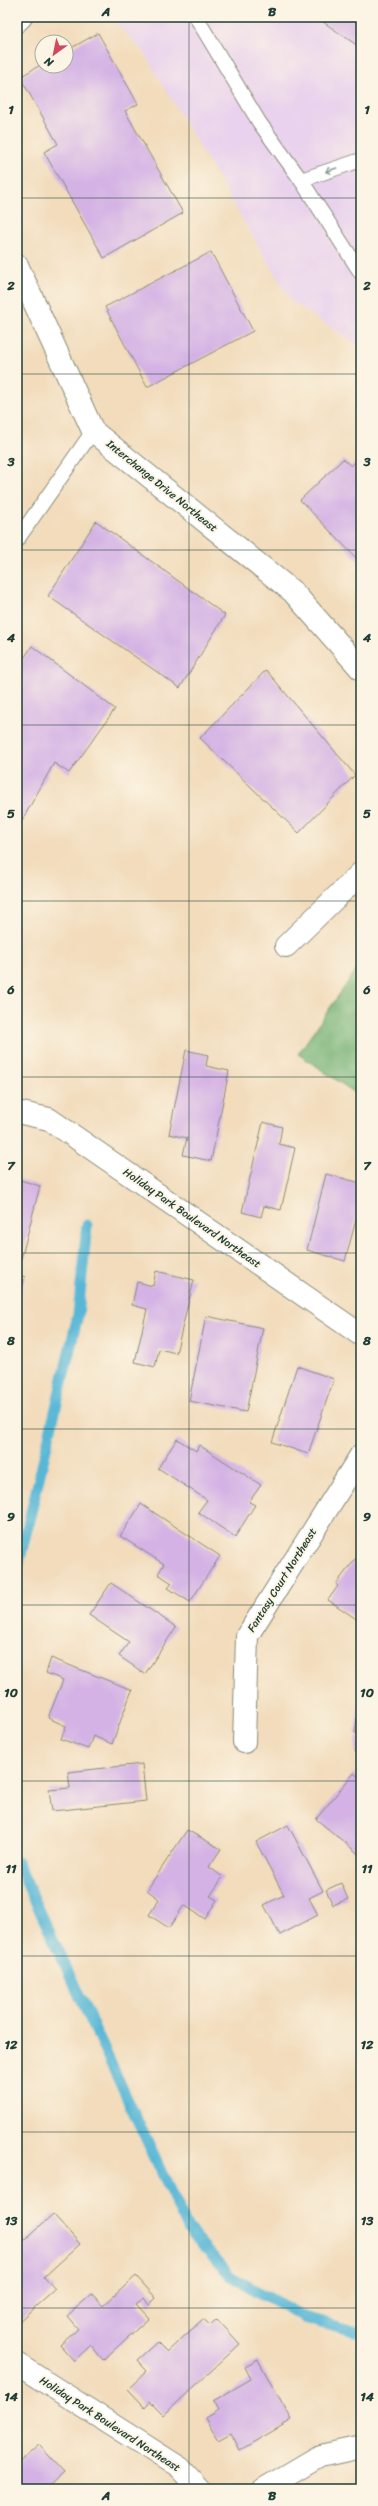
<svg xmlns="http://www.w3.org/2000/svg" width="378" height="2506" font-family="Sriracha,sans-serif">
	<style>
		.built { fill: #e9d2ed }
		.forest { fill: #72b071; stroke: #487652 }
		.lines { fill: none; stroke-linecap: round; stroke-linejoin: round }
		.stream { stroke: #58b7d6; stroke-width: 11 }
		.building { fill: #d4b2e5 }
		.lane-casing { stroke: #888c78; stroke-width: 16 }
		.street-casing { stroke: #888c78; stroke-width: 24 }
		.lane { stroke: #fff; stroke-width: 14 }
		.street { stroke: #fff; stroke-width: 22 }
		.oneway { stroke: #8f9e9a }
		.grid { fill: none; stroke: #1f3d34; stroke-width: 1; stroke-opacity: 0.55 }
		.labels { text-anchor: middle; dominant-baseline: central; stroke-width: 4; stroke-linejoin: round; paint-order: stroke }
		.street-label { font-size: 11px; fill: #1f3d34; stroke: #fcf5e5 }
		.neatline { fill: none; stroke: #1f3d34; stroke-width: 1.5 }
		.grid-label { font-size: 13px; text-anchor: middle; font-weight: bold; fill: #1f3d34 }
	</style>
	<rect width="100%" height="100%" fill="#fcf5e5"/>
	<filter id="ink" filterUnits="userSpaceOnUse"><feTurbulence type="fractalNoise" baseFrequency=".025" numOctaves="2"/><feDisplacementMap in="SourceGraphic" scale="8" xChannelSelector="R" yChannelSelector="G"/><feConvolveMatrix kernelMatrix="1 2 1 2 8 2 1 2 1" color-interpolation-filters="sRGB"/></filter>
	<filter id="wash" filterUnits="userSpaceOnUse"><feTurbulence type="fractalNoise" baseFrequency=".012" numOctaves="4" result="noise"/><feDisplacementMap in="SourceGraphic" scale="16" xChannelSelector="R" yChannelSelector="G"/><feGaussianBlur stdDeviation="0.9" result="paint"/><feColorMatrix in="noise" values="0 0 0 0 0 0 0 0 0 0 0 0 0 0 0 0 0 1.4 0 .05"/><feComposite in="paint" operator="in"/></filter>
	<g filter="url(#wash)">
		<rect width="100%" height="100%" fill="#f2dcbc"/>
		<path class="built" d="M 110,17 L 361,17 L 361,347 L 291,301 L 143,51 Z"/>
		<path class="forest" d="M 361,963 L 361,1097 L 298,1054 Z"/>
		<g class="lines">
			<g class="stream">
				<path d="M 17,1571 L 78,1315 L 87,1225"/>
				<path d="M 17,1862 L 188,2229 L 230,2276 L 304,2317 L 361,2333"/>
			</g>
		</g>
		<g id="blocks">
			<g class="building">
				<path d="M 316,17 L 361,17 L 361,48 Z"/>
				<path d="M 98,33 L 138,104 L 125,111 L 183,213 L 104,258 L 44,152 L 58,144 L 20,77 L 42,64 L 66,66 L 66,51 Z"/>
				<path d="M 211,252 L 253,331 L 147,387 L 105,307 Z"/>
				<path d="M 361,457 L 361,563 L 300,500 L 343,459 L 351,466 Z"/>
				<path d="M 96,521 L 225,615 L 180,688 L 48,596 Z"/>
				<path d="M 32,646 L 115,709 L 69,773 L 54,763 L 19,826 L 17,824 L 17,669 Z"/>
				<path d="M 266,670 L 355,775 L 299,833 L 200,738 Z"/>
				<path d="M 186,1050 L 208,1055 L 206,1066 L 229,1071 L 211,1161 L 183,1155 L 187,1138 L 169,1134 Z"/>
				<path d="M 263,1122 L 282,1127 L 279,1144 L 295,1148 L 281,1210 L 264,1206 L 261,1217 L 242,1212 Z"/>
				<path d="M 326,1174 L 361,1183 L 361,1201 L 345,1261 L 307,1250 Z"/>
				<path d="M 17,1179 L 40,1186 L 18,1271 L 17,1271 Z"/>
				<path d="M 156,1271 L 194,1280 L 176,1353 L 159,1349 L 155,1367 L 135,1362 L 147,1309 L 132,1305 L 137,1282 L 153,1286 Z"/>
				<path d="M 17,1274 L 25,1277 L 20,1296 L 17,1295 Z"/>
				<path d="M 206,1316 L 263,1328 L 246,1412 L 189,1401 Z"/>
				<path d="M 297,1366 L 334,1379 L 308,1454 L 272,1442 Z"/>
				<path d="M 177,1439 L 196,1451 L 199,1445 L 261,1485 L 249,1502 L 255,1505 L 235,1537 L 198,1512 L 207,1500 L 158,1468 Z"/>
				<path d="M 141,1504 L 220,1556 L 190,1602 L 168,1588 L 172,1583 L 158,1574 L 164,1564 L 120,1536 Z"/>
				<path d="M 360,1553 L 361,1554 L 361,1622 L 328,1600 L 338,1586 L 336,1584 Z"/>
				<path d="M 111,1583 L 176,1627 L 145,1674 L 119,1656 L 129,1642 L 89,1615 Z"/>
				<path d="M 51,1658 L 132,1690 L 112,1744 L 93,1736 L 88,1749 L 61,1739 L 66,1726 L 48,1718 L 63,1680 L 46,1673 Z"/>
				<path d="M 360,1694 L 361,1694 L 361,1753 L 355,1752 L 358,1733 L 355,1733 Z"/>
				<path d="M 142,1764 L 146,1801 L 52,1811 L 49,1790 L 70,1788 L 68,1772 Z"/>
				<path d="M 354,1773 L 361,1779 L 361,1856 L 316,1819 Z"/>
				<path d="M 288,1825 L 323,1891 L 309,1898 L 318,1915 L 280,1935 L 264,1905 L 284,1895 L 256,1842 Z"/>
				<path d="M 187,1830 L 221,1849 L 209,1867 L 223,1877 L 210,1896 L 217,1900 L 205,1919 L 184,1905 L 169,1928 L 149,1915 L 159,1899 L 147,1890 Z"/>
				<path d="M 341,1883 L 348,1899 L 333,1905 L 326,1890 Z"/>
				<path d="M 53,2214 L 80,2244 L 44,2277 L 55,2289 L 17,2323 L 17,2247 Z"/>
				<path d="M 136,2276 L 156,2298 L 149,2305 L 144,2298 L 136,2304 L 149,2318 L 103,2360 L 91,2345 L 74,2361 L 60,2345 L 78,2329 L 67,2316 L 92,2294 L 103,2306 Z"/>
				<path d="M 203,2319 L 210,2325 L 217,2319 L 240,2344 L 164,2415 L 150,2401 L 145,2407 L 128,2389 L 147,2371 L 137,2360 L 157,2342 L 167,2352 Z"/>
				<path d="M 258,2360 L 292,2420 L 240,2450 L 231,2433 L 218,2440 L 205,2418 L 218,2410 L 213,2401 L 251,2379 L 245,2367 Z"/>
				<path d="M 39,2445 L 64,2472 L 49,2486 L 52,2489 L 17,2489 L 17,2464 Z"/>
			</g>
		</g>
	</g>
	<g filter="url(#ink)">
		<use href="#blocks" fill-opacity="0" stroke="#888c78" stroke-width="1"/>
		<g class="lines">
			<defs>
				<g id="lane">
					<path d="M 196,17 L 259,122 L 301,180 L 361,273"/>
					<path d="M 301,180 L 361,160"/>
					<path d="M 17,540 L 93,431"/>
				</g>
				<g id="street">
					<path d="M 17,21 L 21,17"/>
					<path d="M 17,265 L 93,431 L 293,592 L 361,669"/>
					<path d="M 286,946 L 361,873"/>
					<path d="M 17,1112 L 49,1119 L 361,1335"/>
					<path d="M 244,1742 L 247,1636 L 361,1455"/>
					<path d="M 17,2364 L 180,2468 L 199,2489"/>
					<path d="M 264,2489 L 320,2456 L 361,2447"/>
				</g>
			</defs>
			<use href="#lane" class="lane-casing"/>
			<use href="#street" class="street-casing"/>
			<use href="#lane" class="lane"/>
			<use href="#street" class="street"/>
		</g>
		<defs><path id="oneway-shaft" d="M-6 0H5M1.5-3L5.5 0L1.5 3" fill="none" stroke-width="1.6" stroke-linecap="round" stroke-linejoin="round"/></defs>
		<use class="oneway" href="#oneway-shaft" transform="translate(331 170) rotate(161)"/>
	</g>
	<path class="grid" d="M 189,17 L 189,2489M 17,198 L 361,198M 17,374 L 361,374M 17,550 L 361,550M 17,725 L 361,725M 17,901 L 361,901M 17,1077 L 361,1077M 17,1253 L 361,1253M 17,1429 L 361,1429M 17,1605 L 361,1605M 17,1781 L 361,1781M 17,1956 L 361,1956M 17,2132 L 361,2132M 17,2308 L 361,2308"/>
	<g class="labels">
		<g class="street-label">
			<text transform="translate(162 486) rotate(39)">Interchange Drive Northeast</text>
			<text transform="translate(192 1218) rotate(35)">Holiday Park Boulevard Northeast</text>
			<text transform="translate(282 1580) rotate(-58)">Fantasy Court Northeast</text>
			<text transform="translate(110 2424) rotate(33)">Holiday Park Boulevard Northeast</text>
		</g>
	</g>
	<rect width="378" height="2506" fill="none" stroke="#fcf5e5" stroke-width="44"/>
	<g transform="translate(54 54) rotate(213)"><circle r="19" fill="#fcf5e5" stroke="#a4ab9e"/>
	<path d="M0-3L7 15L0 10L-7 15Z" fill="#d1495b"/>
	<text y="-6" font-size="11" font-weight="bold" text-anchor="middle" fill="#1f3d34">N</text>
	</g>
	<rect x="22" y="22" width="334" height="2462" class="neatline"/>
	<g class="grid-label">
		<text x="106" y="16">A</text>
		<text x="272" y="16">B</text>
		<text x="11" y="114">1</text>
		<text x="367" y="114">1</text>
		<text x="11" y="290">2</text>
		<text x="367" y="290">2</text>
		<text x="11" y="466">3</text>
		<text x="367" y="466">3</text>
		<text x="11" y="642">4</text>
		<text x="367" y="642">4</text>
		<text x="11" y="818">5</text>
		<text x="367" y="818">5</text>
		<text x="11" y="994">6</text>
		<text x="367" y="994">6</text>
		<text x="11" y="1170">7</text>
		<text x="367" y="1170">7</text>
		<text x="11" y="1345">8</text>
		<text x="367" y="1345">8</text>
		<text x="11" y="1521">9</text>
		<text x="367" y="1521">9</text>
		<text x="11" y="1697">10</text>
		<text x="367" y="1697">10</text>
		<text x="11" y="1873">11</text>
		<text x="367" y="1873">11</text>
		<text x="11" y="2049">12</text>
		<text x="367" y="2049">12</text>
		<text x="11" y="2225">13</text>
		<text x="367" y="2225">13</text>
		<text x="11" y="2401">14</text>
		<text x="367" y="2401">14</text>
		<text x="106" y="2500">A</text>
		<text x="272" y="2500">B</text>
	</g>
</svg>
